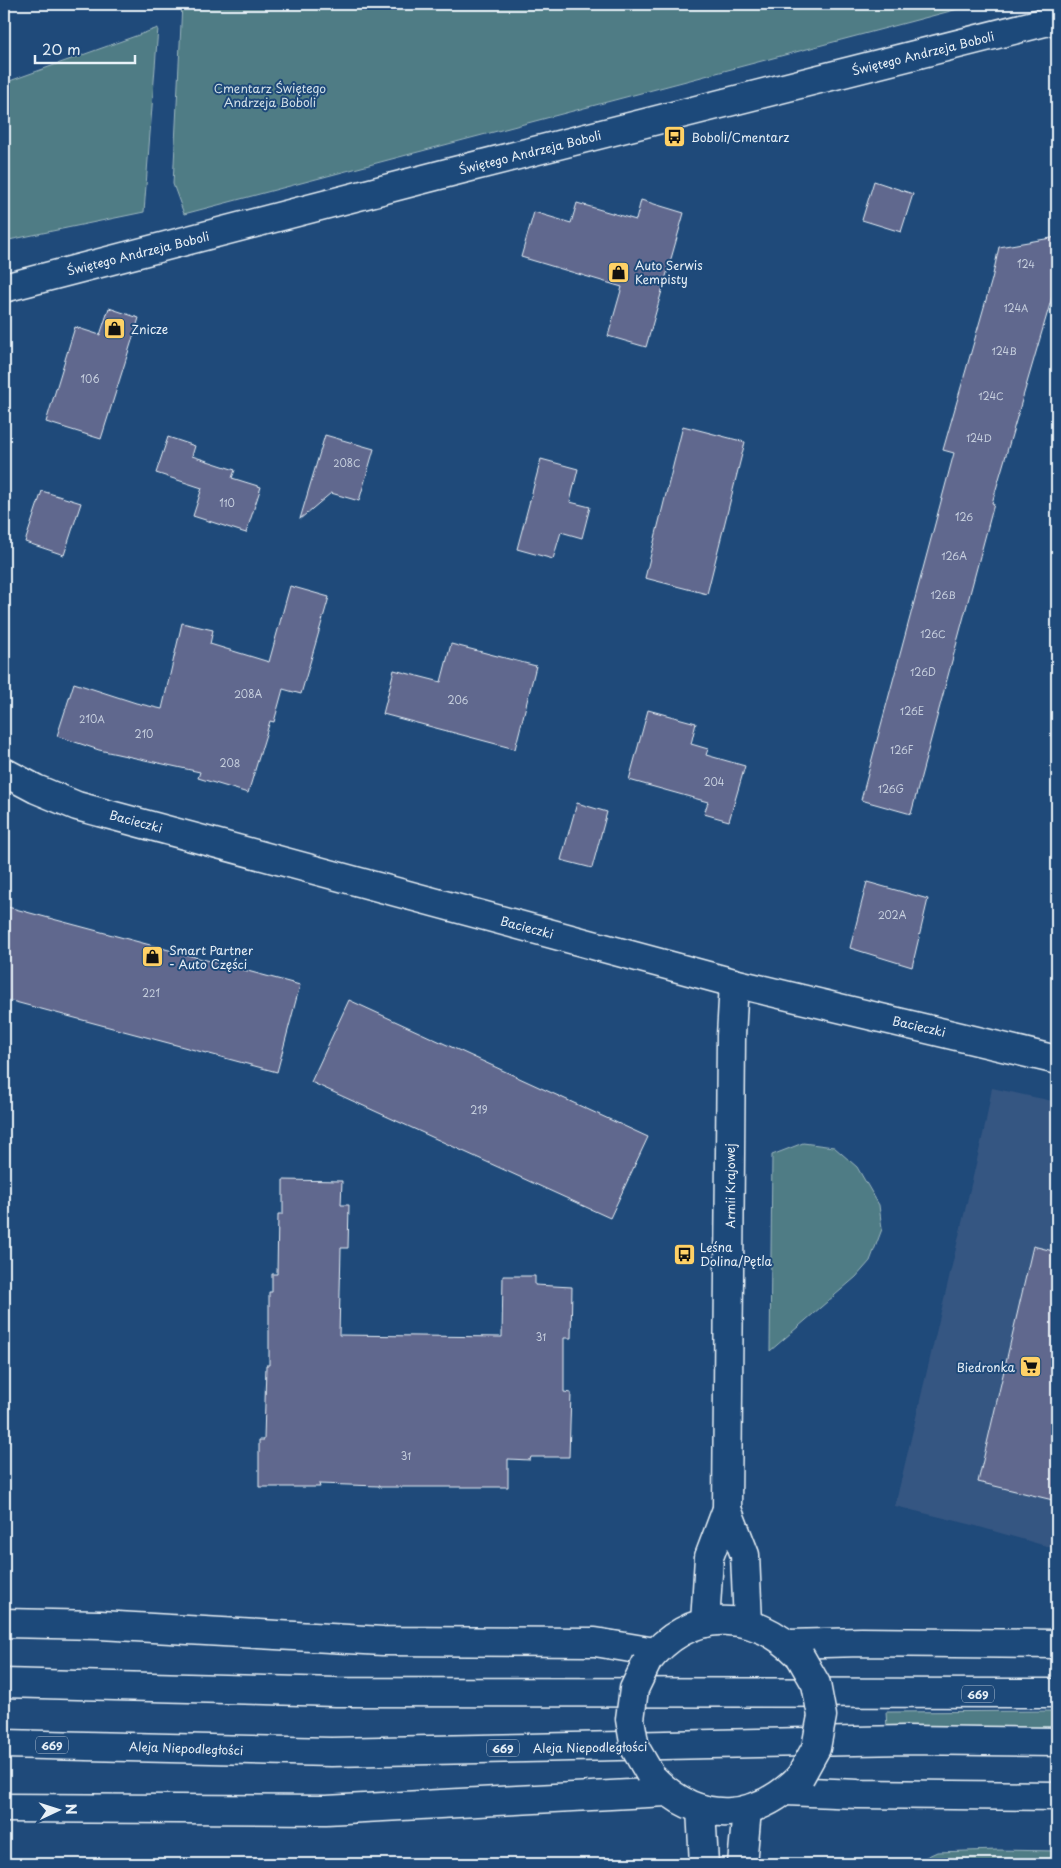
<svg xmlns="http://www.w3.org/2000/svg" width="1061" height="1868" font-family="'Playpen Sans',sans-serif">
	<style>
		.built { fill: #365682 }
		.green { fill: #4f7c85; stroke: #9cb6be }
		.building { fill: #60688e; stroke: #e8f1f8 }
		.lines { fill: none; stroke-linecap: round; stroke-linejoin: round }
		.minor-casing { stroke: #e8f1f8; stroke-width: 31 }
		.major-casing { stroke: #e8f1f8; stroke-width: 31 }
		.minor { stroke: #1f4a7a; stroke-width: 28 }
		.major { stroke: #1f4a7a; stroke-width: 28 }
		.minor-bridge-casing { stroke: #e8f1f8; stroke-width: 31; stroke-linecap: butt }
		.minor-bridge { stroke: #1f4a7a; stroke-width: 28 }
		.labels { text-anchor: middle; dominant-baseline: central; stroke-width: 4; stroke-linejoin: round; paint-order: stroke }
		.number-label { font-size: 10px; fill: #c6cfde }
		.shield { fill: #1f4a7a; stroke: #acbfd2; stroke-width: 1 }
		.shield-label { font-size: 11px; font-weight: bold; fill: #e8f1f8 }
		.street-label { font-size: 12px; fill: #e8f1f8; stroke: #1f4a7a }
		.park-label { font-size: 12px; fill: #d1dfe7; stroke: #1f4a7a }
		.poi-label { font-size: 12px; fill: #e8f1f8; stroke: #1f4a7a; text-anchor: start }
	</style>
	<rect width="100%" height="100%" fill="#1f4a7a"/>
	<filter id="ink" filterUnits="userSpaceOnUse"><feTurbulence type="fractalNoise" baseFrequency=".02" numOctaves="2"/><feDisplacementMap in="SourceGraphic" scale="10" xChannelSelector="R" yChannelSelector="G"/><feConvolveMatrix kernelMatrix="1 2 1 2 8 2 1 2 1" color-interpolation-filters="sRGB"/></filter>
	<g filter="url(#ink)">
		<path class="built" d="M 992,1088 L 1057,1102 L 1057,1549 L 969,1524 L 895,1506 L 985,1126 Z"/>
		<g class="green">
			<path d="M 182,4 L 977,4 L 184,214 L 173,184 Z"/>
			<path d="M 158,28 L 144,212 L 4,241 L 4,83 Z"/>
			<path d="M 803,1143 L 834,1147 L 857,1167 L 879,1205 L 882,1229 L 870,1261 L 856,1277 L 770,1351 L 772,1155 Z"/>
			<path d="M 1057,1711 L 1057,1727 L 887,1728 L 886,1712 Z"/>
			<path d="M 997,1850 L 1057,1851 L 1057,1864 L 911,1864 L 937,1852 Z"/>
		</g>
		<g class="building">
			<path d="M 874,181 L 913,194 L 901,232 L 862,220 Z"/>
			<path d="M 641,200 L 684,213 L 646,347 L 608,336 L 622,287 L 521,257 L 534,212 L 571,223 L 577,203 L 636,220 Z"/>
			<path d="M 1057,237 L 1057,280 L 992,503 L 994,504 L 911,814 L 861,800 L 954,453 L 943,450 L 992,279 L 999,247 Z"/>
			<path d="M 109,308 L 139,318 L 101,439 L 46,422 L 75,327 L 100,335 Z"/>
			<path d="M 683,426 L 745,442 L 707,594 L 645,578 Z"/>
			<path d="M 325,435 L 374,449 L 359,501 L 331,493 L 300,519 Z"/>
			<path d="M 168,437 L 195,446 L 192,456 L 235,470 L 232,478 L 261,487 L 246,533 L 193,516 L 202,488 L 156,473 Z"/>
			<path d="M 541,459 L 578,469 L 570,502 L 590,507 L 582,538 L 561,532 L 553,559 L 517,549 Z"/>
			<path d="M 42,491 L 81,503 L 64,555 L 25,542 Z"/>
			<path d="M 290,586 L 329,597 L 301,694 L 283,689 L 274,722 L 270,721 L 248,793 L 198,778 L 200,772 L 99,750 L 57,736 L 74,683 L 136,703 L 162,709 L 182,623 L 213,630 L 210,644 L 269,662 Z"/>
			<path d="M 451,644 L 536,666 L 515,749 L 383,714 L 394,670 L 441,682 Z"/>
			<path d="M 648,710 L 696,723 L 691,744 L 708,749 L 706,755 L 745,766 L 729,821 L 704,814 L 708,802 L 629,780 Z"/>
			<path d="M 577,803 L 607,812 L 592,868 L 561,860 Z"/>
			<path d="M 867,882 L 928,899 L 912,967 L 850,948 Z"/>
			<path d="M 4,906 L 300,985 L 277,1072 L 4,999 Z"/>
			<path d="M 349,1000 L 648,1137 L 610,1218 L 311,1082 Z"/>
			<path d="M 283,1180 L 342,1181 L 341,1205 L 349,1205 L 348,1248 L 341,1248 L 339,1335 L 502,1337 L 503,1276 L 535,1276 L 535,1285 L 572,1287 L 571,1338 L 564,1338 L 564,1392 L 571,1393 L 569,1457 L 531,1457 L 530,1460 L 508,1459 L 508,1487 L 379,1487 L 379,1486 L 319,1484 L 320,1487 L 259,1487 L 259,1440 L 264,1440 L 266,1365 L 269,1365 L 269,1292 L 272,1292 L 272,1274 L 277,1274 L 278,1214 L 283,1214 Z"/>
			<path d="M 1033,1246 L 1057,1252 L 1057,1501 L 978,1482 Z"/>
		</g>
		<g class="lines">
			<defs>
				<g id="minor">
					<path d="M 4,288 L 451,172 L 1057,19"/>
					<path d="M 4,772 L 36,789 L 77,806 L 734,983 L 1057,1060"/>
					<path d="M 727,1509 L 745,1555 L 748,1623"/>
					<path d="M 4,1623 L 100,1625 L 383,1641 L 595,1642 L 655,1652"/>
					<path d="M 705,1623 L 709,1557 L 727,1509 L 731,1036 L 734,983"/>
					<path d="M 647,1662 C 690,1608 752,1608 800,1656"/>
					<path d="M 654,1779 C 700,1826 756,1821 800,1777"/>
					<path d="M 4,1808 L 326,1810 L 667,1792"/>
					<path d="M 701,1809 L 704,1864"/>
					<path d="M 742,1864 L 747,1810"/>
				</g>
				<g id="major">
					<path d="M 789,1644 L 861,1642 L 1057,1644"/>
					<path d="M 4,1683 L 336,1692 L 1057,1693"/>
					<path d="M 4,1744 L 331,1752 L 905,1740 L 1057,1742"/>
					<path d="M 786,1791 L 858,1794 L 1057,1796"/>
				</g>
			</defs>
			<use href="#minor" class="minor-casing"/>
			<use href="#major" class="major-casing"/>
			<use href="#minor" class="minor"/>
			<use href="#major" class="major"/>
			<defs>
				<g id="minor-bridge">
					<path d="M 800,1656 L 816,1684 L 822,1716 L 816,1748 L 800,1777"/>
					<path d="M 647,1662 L 634,1689 L 630,1719 L 635,1748 L 650,1774"/>
				</g>
			</defs>
			<use href="#minor-bridge" class="minor-bridge-casing"/>
			<use href="#minor-bridge" class="minor-bridge"/>
		</g>
	</g>
	<defs>
		<symbol id="bus-square" viewBox="-11 -11 22 22"><rect x="-9" y="-9" width="18" height="18" rx="4" fill="#ffd166" stroke="#1f4a7a"/><path d="M-5-6H5V4H4V6H2V4H-2V6H-4V4H-5ZM-3.5-4V0h7V-4ZM-3.5 1.2v1.5H-2V1.2ZM2 1.2v1.5H3.5V1.2Z" fill="#111"/></symbol>
		<symbol id="shop-square" viewBox="-11 -11 22 22"><rect x="-9" y="-9" width="18" height="18" rx="4" fill="#ffd166" stroke="#1f4a7a"/><path d="M-5-2.5h2.3a2.7 3.5 0 0 1 5.4 0H5L5.5 6h-11ZM-1.5-2.5h3a1.5 2.3 0 0 0-3 0Z" fill="#111"/></symbol>
		<symbol id="supermarket-square" viewBox="-11 -11 22 22"><rect x="-9" y="-9" width="18" height="18" rx="4" fill="#ffd166" stroke="#1f4a7a"/><path d="M-6-5.5h2.5l.6 2H6L4.5 2H-2.5L-4.4-4H-6ZM-1.5 3.2a1.3 1.3 0 1 0 .1 0ZM3 3.2a1.3 1.3 0 1 0 .1 0Z" fill="#111"/></symbol>
	</defs>
	<g fill-rule="evenodd">
		<use href="#bus-square" x="662" y="124" width="25" height="25"/>
		<use href="#shop-square" x="606" y="260" width="25" height="25"/>
		<use href="#shop-square" x="102" y="316" width="25" height="25"/>
		<use href="#shop-square" x="140" y="944" width="25" height="25"/>
		<use href="#bus-square" x="672" y="1242" width="25" height="25"/>
		<use href="#supermarket-square" x="1018" y="1354" width="25" height="25"/>
	</g>
	<g class="labels">
		<g class="number-label">
			<text x="1026" y="263">124</text>
			<text x="1016" y="307">124A</text>
			<text x="1004" y="350">124B</text>
			<text x="90" y="378">106</text>
			<text x="991" y="395">124C</text>
			<text x="979" y="437">124D</text>
			<text x="347" y="462">208C</text>
			<text x="227" y="502">110</text>
			<text x="964" y="516">126</text>
			<text x="954" y="555">126A</text>
			<text x="943" y="594">126B</text>
			<text x="933" y="633">126C</text>
			<text x="923" y="671">126D</text>
			<text x="248" y="693">208A</text>
			<text x="458" y="699">206</text>
			<text x="912" y="710">126E</text>
			<text x="92" y="718">210A</text>
			<text x="144" y="733">210</text>
			<text x="902" y="749">126F</text>
			<text x="230" y="762">208</text>
			<text x="714" y="781">204</text>
			<text x="891" y="788">126G</text>
			<text x="892" y="914">202A</text>
			<text x="151" y="992">221</text>
			<text x="479" y="1109">219</text>
			<text x="541" y="1336">31</text>
			<text x="406" y="1455">31</text>
		</g>
		<g class="shield">
			<rect x="962" y="1685.5" width="32" height="17" rx="4"/>
			<rect x="36" y="1736.5" width="32" height="17" rx="4"/>
			<rect x="487" y="1739.5" width="32" height="17" rx="4"/>
		</g>
		<g class="shield-label">
			<text x="978" y="1694">669</text>
			<text x="52" y="1745">669</text>
			<text x="503" y="1748">669</text>
		</g>
		<g class="street-label">
			<text transform="translate(923 53) rotate(-14)">Świętego Andrzeja Boboli</text>
			<text transform="translate(530 152) rotate(-14)">Świętego Andrzeja Boboli</text>
			<text transform="translate(138 253) rotate(-14)">Świętego Andrzeja Boboli</text>
			<text transform="translate(136 821) rotate(15)">Bacieczki</text>
			<text transform="translate(527 927) rotate(15)">Bacieczki</text>
			<text transform="translate(919 1026) rotate(13)">Bacieczki</text>
			<text transform="translate(730 1186) rotate(-90)">Armii Krajowej</text>
			<text transform="translate(590 1747) rotate(-1)">Aleja Niepodległości</text>
			<text transform="translate(186 1748) rotate(2)">Aleja Niepodległości</text>
		</g>
		<g class="park-label">
			<text x="270" y="88">Cmentarz Świętego<tspan x="270" dy="14">Andrzeja Boboli</tspan></text>
		</g>
		<g class="poi-label">
			<text x="691" y="137">Boboli/Cmentarz</text>
			<text x="635" y="265">Auto Serwis<tspan x="635" dy="14">Kempisty</tspan></text>
			<text x="131" y="329">Znicze</text>
			<text x="169" y="950">Smart Partner<tspan x="169" dy="14">- Auto Części</tspan></text>
			<text x="700" y="1247">Leśna<tspan x="700" dy="14">Dolina/Pętla</tspan></text>
			<text x="1015" y="1367" text-anchor="end">Biedronka</text>
		</g>
	</g>
	<rect width="1061" height="1868" fill="none" stroke="#1f4a7a" stroke-width="20"/>
	<rect x="10" y="10" width="1041" height="1848" fill="none" stroke="#e8f1f8" stroke-width="2" filter="url(#ink)"/>
	<g transform="translate(58 1810) rotate(86)" stroke="#1f4a7a" stroke-width="4" paint-order="stroke">
	<path d="M0-4L9 19L0 12L-9 19Z" fill="#e8f1f8"/>
	<text y="-8" font-size="14" font-weight="bold" text-anchor="middle" fill="#e8f1f8">N</text>
	</g>
	<path d="M35 55v8h100v-8" fill="none" stroke="#e8f1f8" stroke-width="2.5"/>
	<text x="42" y="55" font-size="15" fill="#e8f1f8" stroke="#1f4a7a" stroke-width="4" paint-order="stroke">20 m</text>
</svg>
